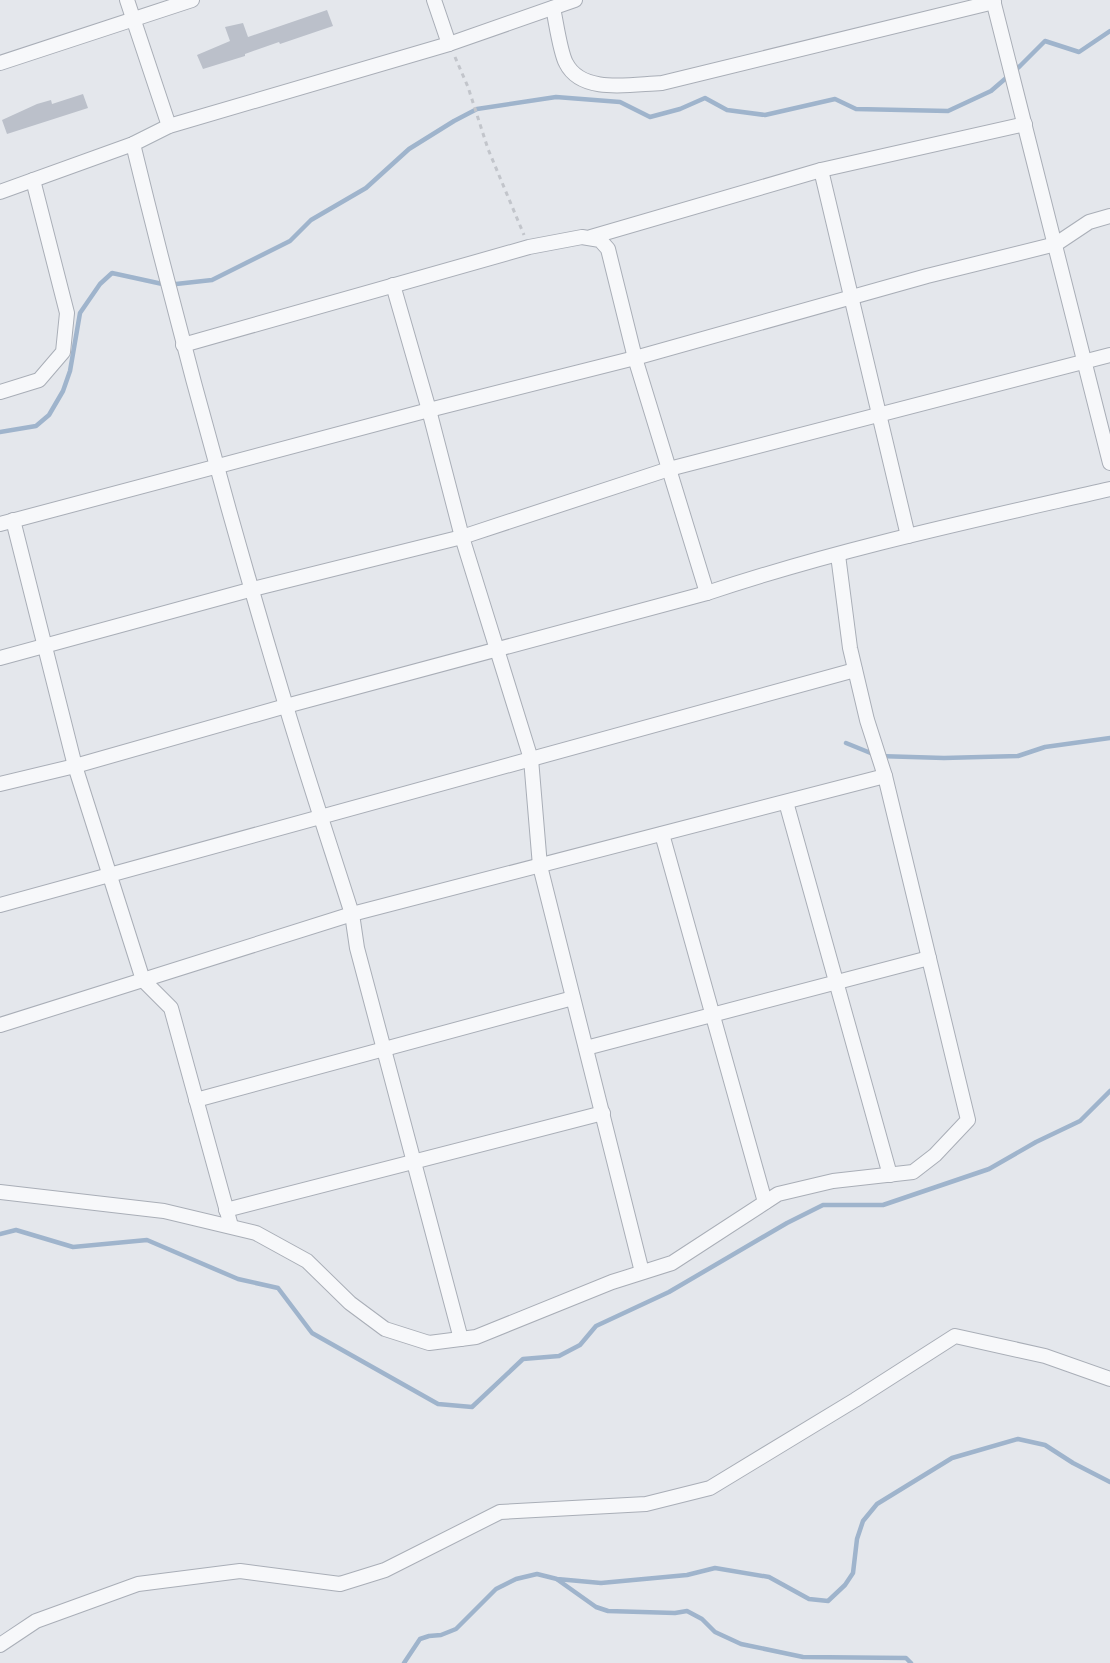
<svg xmlns="http://www.w3.org/2000/svg" width="1110" height="1663" font-family="'Source Sans 3',sans-serif">
	<style>
		.lines { fill: none; stroke-linecap: round; stroke-linejoin: round }
		.stream { stroke: #9fb4cc; stroke-width: 4.5 }
		.building { fill: #bbc0ca }
		.minor-casing { stroke: #a9aeb7; stroke-width: 16 }
		.path { stroke: #c2c5cb; stroke-width: 3; stroke-dasharray: 4.5 4.5; stroke-linecap: butt }
		.minor { stroke: #f7f8fa; stroke-width: 14 }
	</style>
	<rect width="100%" height="100%" fill="#e4e7ec"/>
	<g class="lines">
		<g class="stream">
			<path d="M 0,432 L 36,426 L 49,415 L 63,391 L 70,371 L 80,313 L 100,284 L 112,273 L 167,285 L 212,280 L 290,241 L 311,220 L 366,188 L 409,149 L 454,121 L 477,109 L 556,97 L 620,102 L 650,117 L 680,109 L 705,98 L 727,110 L 765,115 L 835,99 L 856,109 L 948,111 L 991,91 L 1020,66 L 1045,41 L 1079,52 L 1110,31"/>
			<path d="M 846,743 L 878,756 L 944,758 L 1018,756 L 1045,747 L 1110,738"/>
			<path d="M 0,1234 L 16,1230 L 73,1247 L 147,1240 L 238,1279 L 278,1288 L 312,1333 L 438,1404 L 472,1407 L 523,1359 L 559,1356 L 580,1345 L 596,1326 L 669,1292 L 787,1223 L 823,1205 L 883,1205 L 989,1169 L 1036,1142 L 1080,1121 L 1110,1091"/>
			<path d="M 558,1580 L 596,1607 L 608,1611 L 675,1613 L 687,1611 L 702,1619 L 715,1632 L 741,1644 L 803,1657 L 906,1658 L 911,1663"/>
			<path d="M 404,1663 L 420,1639 L 429,1636 L 441,1635 L 456,1629 L 496,1589 L 516,1579 L 537,1574 L 557,1579 L 601,1583 L 687,1575 L 715,1568 L 769,1577 L 809,1599 L 828,1601 L 845,1585 L 853,1573 L 857,1539 L 863,1521 L 877,1504 L 952,1458 L 1018,1439 L 1045,1445 L 1073,1463 L 1110,1482"/>
		</g>
	</g>
	<g class="building">
		<path d="M 327,10 L 333,26 L 280,44 L 279,42 L 245,54 L 245,56 L 203,69 L 197,55 L 230,41 L 225,27 L 243,23 L 248,37 Z"/>
		<path d="M 83,94 L 88,108 L 7,134 L 2,120 L 37,104 L 51,100 L 52,104 Z"/>
	</g>
	<g class="lines">
		<defs>
			<g id="minor">
				<path d="M 127,0 L 169,126"/>
				<path d="M 434,0 L 449,44"/>
				<path d="M 993,0 L 1110,463"/>
				<path d="M 553,8 C 556,21 560,52 566,63 C 582,95 632,84 662,83 L 994,2"/>
				<path d="M 0,63 L 192,0"/>
				<path d="M 133,144 C 179,333 230,520 286,706 C 307,776 330,845 352,914 L 357,948 L 461,1339"/>
				<path d="M 821,170 L 908,536"/>
				<path d="M 0,192 L 133,144 L 169,126 L 449,44 L 575,0"/>
				<path d="M 591,237 L 821,170 L 1025,124"/>
				<path d="M 393,285 L 429,410 L 462,537 L 531,759 L 540,866 L 642,1272"/>
				<path d="M 183,345 L 529,247 L 582,237 L 600,240 L 608,249 L 635,358 L 707,593"/>
				<path d="M 0,392 L 39,380 L 63,352 L 67,313 L 33,180"/>
				<path d="M 13,520 L 75,766 L 143,980 L 171,1008 L 231,1226"/>
				<path d="M 0,524 L 429,410 L 635,358 L 927,276 L 1056,244 L 1089,222 L 1110,216"/>
				<path d="M 0,658 L 253,589 L 462,537 L 669,469 L 1110,355"/>
				<path d="M 0,784 L 75,766 L 286,706 L 707,593 C 838,549 975,520 1110,489"/>
				<path d="M 786,802 L 890,1175"/>
				<path d="M 662,834 L 765,1202"/>
				<path d="M 0,905 L 855,670"/>
				<path d="M 0,1025 L 352,914 L 885,776"/>
				<path d="M 586,1048 L 929,958"/>
				<path d="M 196,1100 L 573,998"/>
				<path d="M 0,1192 L 164,1211 L 256,1233 L 307,1261 L 350,1303 L 385,1329 L 429,1343 L 476,1337 L 612,1282 L 672,1263 L 778,1194 L 833,1181 L 913,1172 L 935,1155 L 968,1120 L 885,776 L 867,720 L 850,648 L 838,555"/>
				<path d="M 226,1210 L 603,1113"/>
				<path d="M 0,1645 L 36,1621 L 138,1584 L 240,1571 L 340,1584 L 385,1570 L 500,1512 L 646,1504 L 710,1488 L 855,1400 L 955,1336 L 1045,1356 L 1110,1379"/>
			</g>
		</defs>
		<use href="#minor" class="minor-casing"/>
		<path class="path" d="M 455,57 L 468,87 L 488,149 L 524,235"/>
		<use href="#minor" class="minor"/>
	</g>
</svg>
